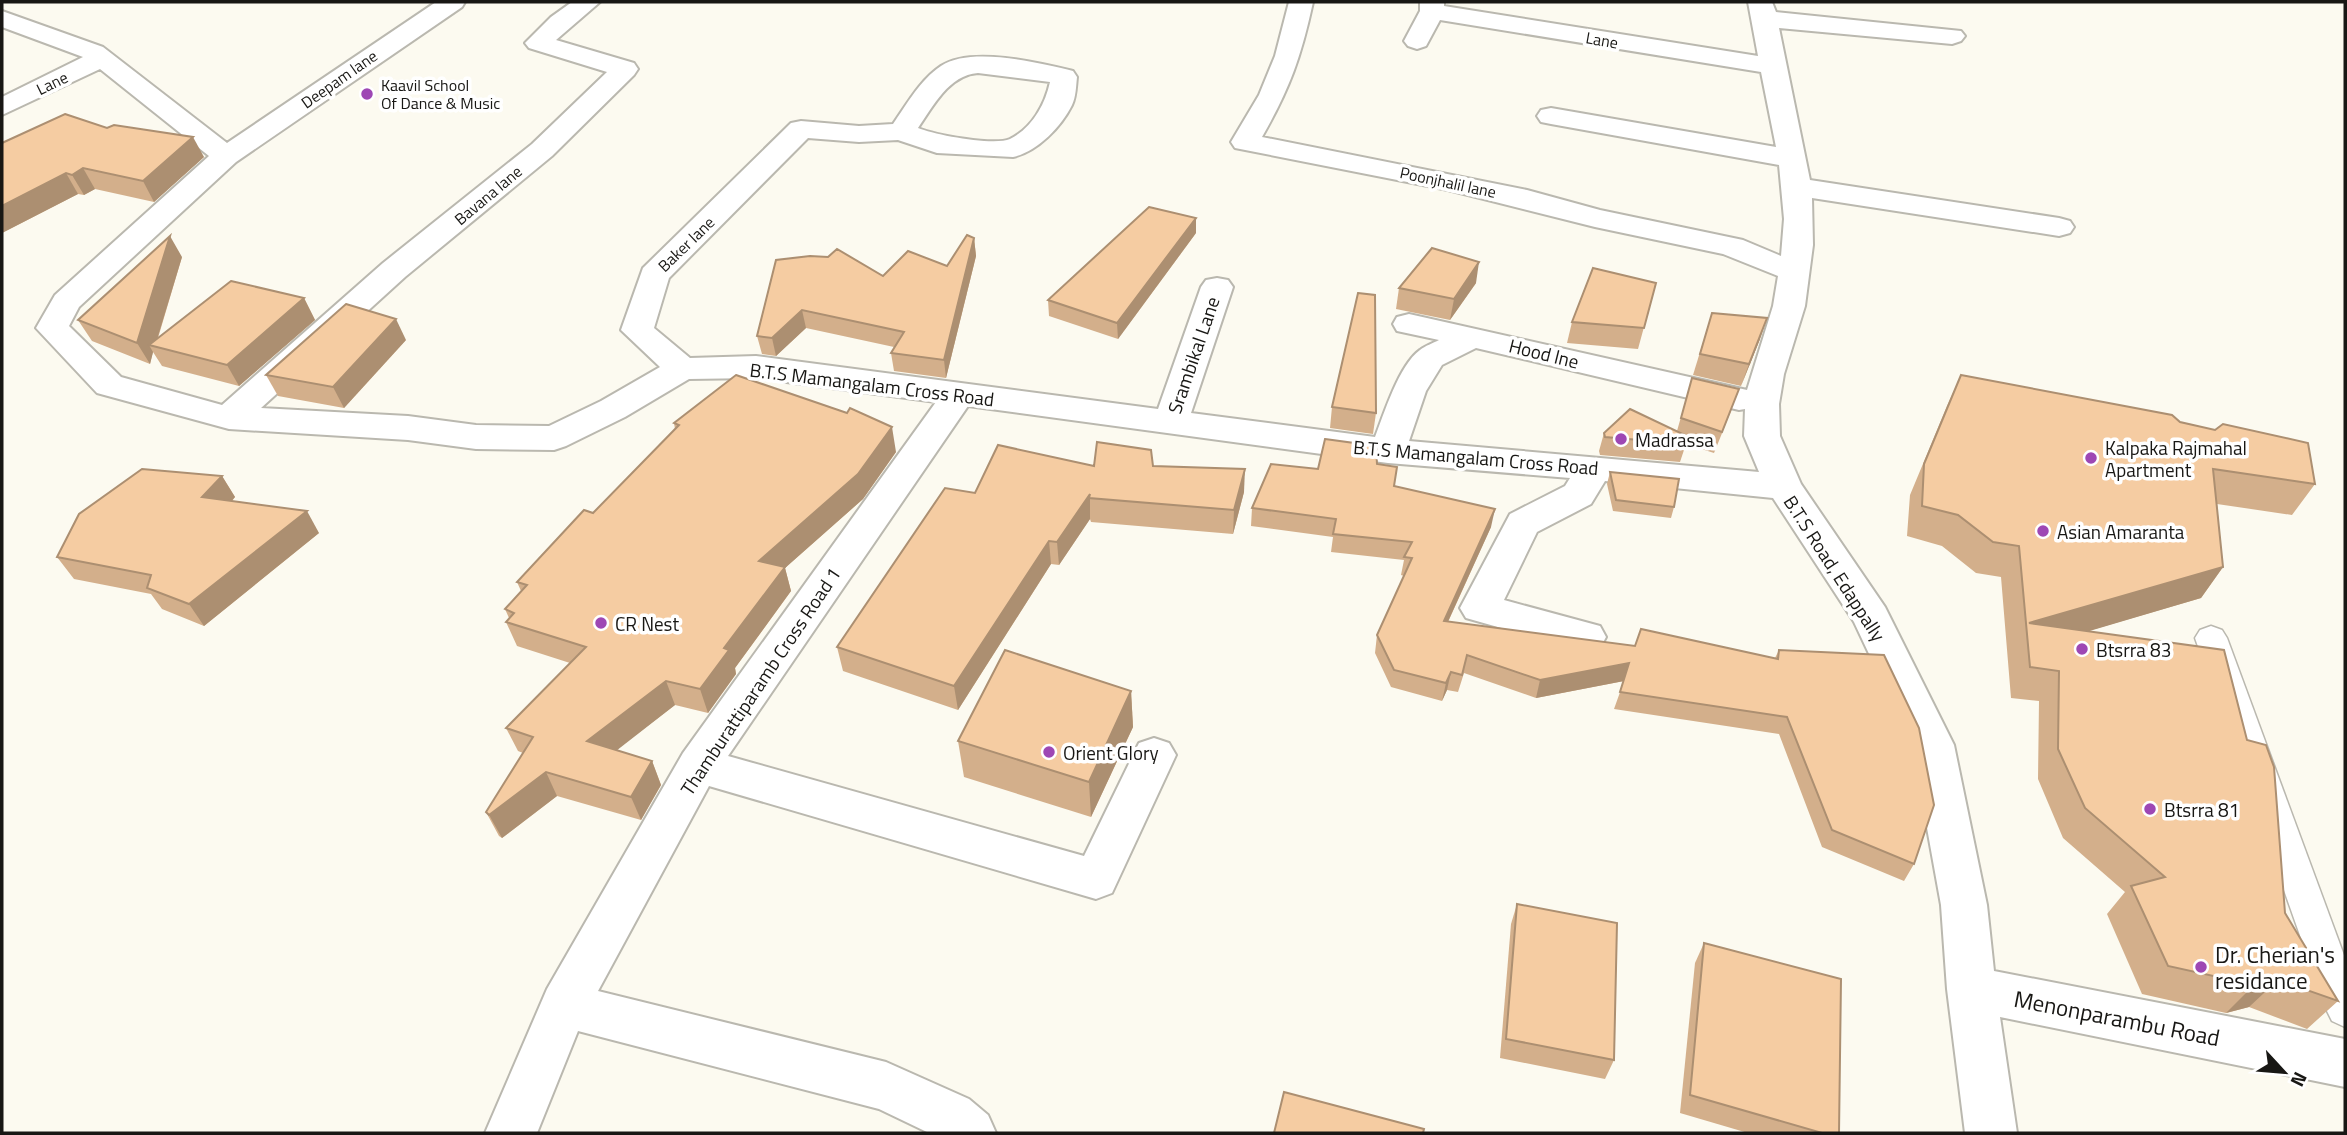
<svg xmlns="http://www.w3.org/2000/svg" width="2347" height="1135" font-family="'Titillium Web',sans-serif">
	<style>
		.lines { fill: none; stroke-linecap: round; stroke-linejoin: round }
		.lane-casing { stroke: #bab8af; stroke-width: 3 }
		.street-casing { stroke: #bab8af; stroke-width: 4 }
		.lane { fill: #fff; fill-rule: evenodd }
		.street { fill: #fff; fill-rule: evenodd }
		.wall { fill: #d3af8b }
		.shaded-wall { fill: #ac8f71 }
		.building { fill: #f5cca2; stroke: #ac8f71; stroke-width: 2 }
		.poi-dot { fill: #9e47b4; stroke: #fff; stroke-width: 2.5 }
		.labels { text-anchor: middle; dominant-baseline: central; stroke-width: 7; stroke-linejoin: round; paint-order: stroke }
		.far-street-label { font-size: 16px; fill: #181714; stroke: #fff }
		.far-poi-label { font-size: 16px; fill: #181714; stroke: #fff; text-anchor: start }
		.street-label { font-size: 19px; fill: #181714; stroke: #fff }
		.poi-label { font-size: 19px; fill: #181714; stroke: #fff; text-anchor: start }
		.near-poi-label { font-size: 23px; fill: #181714; stroke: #fff; text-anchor: start }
		.near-street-label { font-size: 23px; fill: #181714; stroke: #fff }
	</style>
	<rect width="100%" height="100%" fill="#fcfaf0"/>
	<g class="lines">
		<defs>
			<path id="lane" d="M 2211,626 L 2222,630 L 2227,638 L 2345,958 L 2345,1027 L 2332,1021 L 2326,1009 L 2195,638 L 2200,630 Z"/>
			<path id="street" d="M 436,2 L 465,2 L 462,7 L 236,162 L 79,307 L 69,326 L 121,377 L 222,405 L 383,263 L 532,144 L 607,72 L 529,48 L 525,43 L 551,17 L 572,2 L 600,2 L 556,40 L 634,63 L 638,69 L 634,75 L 552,156 L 405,277 L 261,408 L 408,416 L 476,425 L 549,426 L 601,401 L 660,367 L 621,330 L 643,268 L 791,123 L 801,121 L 859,126 L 893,124 C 907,104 920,80 941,66 C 971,46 1040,63 1073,71 L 1077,77 C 1076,86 1076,97 1072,105 C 1061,127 1037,152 1013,157 L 937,153 L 898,140 L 859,142 L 808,138 L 669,278 L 654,328 L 690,358 L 756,356 L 1158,409 L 1201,287 L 1206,280 L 1217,278 L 1228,280 L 1233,287 L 1191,413 L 1375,437 C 1384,414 1399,365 1420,350 C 1425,346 1433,343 1439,340 L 1397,331 L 1393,324 L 1397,317 L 1409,314 L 1747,390 L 1773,306 L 1778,276 L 1723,254 L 1595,227 L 1448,190 L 1235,148 L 1231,142 L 1259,95 L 1275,56 L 1289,2 L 1313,2 C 1301,57 1290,88 1262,137 L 1527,190 L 1600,210 L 1743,240 L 1781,256 L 1784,219 L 1779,165 L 1551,124 L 1541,122 L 1537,116 L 1541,110 L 1551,108 L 1776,147 L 1761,72 L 1440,20 L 1426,46 L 1417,49 L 1408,46 L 1404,41 L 1420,11 L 1420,2 L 1444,2 L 1444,6 L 1758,56 L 1748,2 L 1772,2 L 1776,12 L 1961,31 L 1965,36 L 1961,41 L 1952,44 L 1779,28 L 1810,180 L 2059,218 L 2070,221 L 2074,227 L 2070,233 L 2059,236 L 1812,198 L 1813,245 L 1805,306 L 1784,374 L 1779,404 L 1780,436 L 1801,484 L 1885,607 L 1954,745 L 1987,905 L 1994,971 L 2345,1039 L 2345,1087 L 2000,1017 L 2017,1133 L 1965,1133 L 1947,989 L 1941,905 L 1912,745 L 1854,622 L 1773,498 L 1605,481 L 1591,504 L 1537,532 L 1504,600 L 1600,626 L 1606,637 L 1600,648 L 1586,652 L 1466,618 L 1460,608 L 1510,514 L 1565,486 L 1570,478 L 1388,463 L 968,406 L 728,756 L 1084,856 L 1139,743 L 1154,738 L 1169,743 L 1176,755 L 1112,893 L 1096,899 L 709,786 L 598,991 L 886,1062 L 969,1099 L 988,1115 L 996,1133 L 929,1133 L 879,1109 L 578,1031 L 537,1133 L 485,1133 L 547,989 L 683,753 L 936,402 L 756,378 L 689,379 L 625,417 L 566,446 L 554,450 L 476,449 L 408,440 L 229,429 L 97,393 L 36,328 L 55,295 L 209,156 L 100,69 L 2,115 L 2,97 L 83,57 L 2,27 L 2,11 L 103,47 L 227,143 ZM 978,73 L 1050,82 C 1045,105 1032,128 1010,139 C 994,146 935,135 918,128 C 933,106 949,75 978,73 ZM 1476,348 L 1739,410 L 1745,409 L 1744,436 L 1759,472 L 1409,441 L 1426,391 L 1442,365 Z"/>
		</defs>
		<use href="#lane" class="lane-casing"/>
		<use href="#street" class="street-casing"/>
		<use href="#lane" class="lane"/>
		<use href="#street" class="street"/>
	</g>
	<g class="wall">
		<path d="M 107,128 L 204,157 L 154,202 L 95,189 L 84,195 L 78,194 L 2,233 L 2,143 Z"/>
		<path d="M 1196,233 L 1118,339 L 1049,316 L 1048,300 Z"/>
		<path d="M 974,238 L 976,256 L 946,378 L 894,371 L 891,353 L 894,347 L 806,328 L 776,356 L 762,354 L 757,336 L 810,256 L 883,276 L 947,266 Z"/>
		<path d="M 182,257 L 158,338 L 304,298 L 315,320 L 239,386 L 162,366 L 153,352 L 150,364 L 92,341 L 78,320 Z"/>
		<path d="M 1476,283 L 1450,320 L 1396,309 L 1399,288 Z"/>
		<path d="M 1656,283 L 1638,349 L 1567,343 L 1572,322 Z"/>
		<path d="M 1712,313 L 1760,339 L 1741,386 L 1693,375 Z"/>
		<path d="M 406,340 L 344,408 L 278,396 L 266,375 Z"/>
		<path d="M 1961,375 L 2180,422 L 2315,484 L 2292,515 L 2217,504 L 2223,567 L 2201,598 L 2088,631 L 2285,913 L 2338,1001 L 2307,1029 L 2249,1007 L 2226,1013 L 2142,994 L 2107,914 L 2125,892 L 2063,838 L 2038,779 L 2039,701 L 2011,698 L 2001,577 L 1976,573 L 1942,546 L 1907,536 L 1910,495 L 1947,406 Z"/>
		<path d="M 1692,378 L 1731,411 L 1714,453 L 1686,444 L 1680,462 L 1600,455 L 1599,451 L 1604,433 L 1677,431 Z"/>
		<path d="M 1332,407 L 1376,413 L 1373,434 L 1330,428 Z"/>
		<path d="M 674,423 L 896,452 L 863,499 L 785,568 L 791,591 L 735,668 L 736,674 L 708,713 L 675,705 L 616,750 L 652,761 L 661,785 L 641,820 L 557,796 L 502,838 L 499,836 L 486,812 L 523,753 L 518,751 L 506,728 L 570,663 L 517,646 L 506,622 L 509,618 L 505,609 L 521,591 L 517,582 L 593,513 L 675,429 Z"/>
		<path d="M 1377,464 L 1394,486 L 1491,527 L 1448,622 L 1635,646 L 1775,658 L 1779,650 L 1914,864 L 1904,881 L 1822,847 L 1779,734 L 1614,709 L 1624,681 L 1536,698 L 1464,673 L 1458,692 L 1447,690 L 1442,701 L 1391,687 L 1375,653 L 1377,635 L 1404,576 L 1401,575 L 1404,560 L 1331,552 L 1333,537 L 1251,526 L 1252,508 L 1318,469 Z"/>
		<path d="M 1094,466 L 1153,466 L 1244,492 L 1233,534 L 1091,522 L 1090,519 L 1059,565 L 1051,564 L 958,710 L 843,671 L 837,647 L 975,493 Z"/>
		<path d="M 1610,472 L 1674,507 L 1671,518 L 1613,511 L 1607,484 Z"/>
		<path d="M 222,476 L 235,497 L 232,501 L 319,533 L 204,626 L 162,609 L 151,594 L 74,579 L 57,557 Z"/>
		<path d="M 1131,691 L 1133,727 L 1091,817 L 964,777 L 958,741 Z"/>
		<path d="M 1517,904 L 1614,1060 L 1605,1079 L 1500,1058 L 1511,924 Z"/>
		<path d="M 1704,943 L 1839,1133 L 1748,1133 L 1680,1113 L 1695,963 Z"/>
	</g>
	<g class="shaded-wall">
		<path d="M 193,137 L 204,157 L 154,202 L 143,181 Z"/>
		<path d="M 83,168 L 95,189 L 84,195 L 72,175 Z"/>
		<path d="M 66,173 L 78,194 L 2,233 L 2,206 Z"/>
		<path d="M 1196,218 L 1196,233 L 1118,339 L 1117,323 Z"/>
		<path d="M 170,236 L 182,257 L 155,346 L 149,345 L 153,352 L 150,364 L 137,343 Z"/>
		<path d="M 974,238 L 976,256 L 946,378 L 944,360 Z"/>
		<path d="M 1479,262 L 1476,283 L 1450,320 L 1454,299 Z"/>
		<path d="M 304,298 L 315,320 L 239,386 L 227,365 Z"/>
		<path d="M 802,310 L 806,328 L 776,356 L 772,338 Z"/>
		<path d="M 1767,318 L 1760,339 L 1741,386 L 1749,364 Z"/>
		<path d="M 396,319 L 406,340 L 344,408 L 333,387 Z"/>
		<path d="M 892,427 L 896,452 L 863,499 L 785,568 L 791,591 L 735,668 L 736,674 L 708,713 L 700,689 L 724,648 L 759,561 Z"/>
		<path d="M 1245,469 L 1244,492 L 1233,534 L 1234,510 Z"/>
		<path d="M 222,476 L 235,497 L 216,519 L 202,497 Z"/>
		<path d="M 1090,494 L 1090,519 L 1059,565 L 1057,542 Z"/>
		<path d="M 1495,509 L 1491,527 L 1440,639 L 1444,621 Z"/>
		<path d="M 307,511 L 319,533 L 204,626 L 189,604 Z"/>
		<path d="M 1049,541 L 1051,564 L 958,710 L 954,686 Z"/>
		<path d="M 2223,567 L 2201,598 L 2029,649 L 2029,623 Z"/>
		<path d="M 1629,663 L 1624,681 L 1536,698 L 1540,680 Z"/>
		<path d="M 1451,672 L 1447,690 L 1442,701 L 1446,683 Z"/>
		<path d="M 666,681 L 675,705 L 598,765 L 587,741 Z"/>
		<path d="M 1131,691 L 1133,727 L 1091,817 L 1089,782 Z"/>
		<path d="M 652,761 L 661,785 L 641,820 L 631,797 Z"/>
		<path d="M 546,772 L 557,796 L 502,838 L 489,815 Z"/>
		<path d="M 2278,980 L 2249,1007 L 2226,1013 L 2254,985 Z"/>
	</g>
	<g class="building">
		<path d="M 65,114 L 107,128 L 114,125 L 193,137 L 143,181 L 83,168 L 72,175 L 66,173 L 2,206 L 2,143 Z"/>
		<path d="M 1149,207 L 1196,218 L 1117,323 L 1048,300 Z"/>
		<path d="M 967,235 L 974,238 L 944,360 L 891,353 L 904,332 L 802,310 L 772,338 L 757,336 L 776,260 L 810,256 L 828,257 L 837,249 L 883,276 L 908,251 L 947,266 Z"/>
		<path d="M 170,236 L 137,343 L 78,320 Z"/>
		<path d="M 1432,248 L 1479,262 L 1454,299 L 1399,288 Z"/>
		<path d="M 1593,268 L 1656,283 L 1644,328 L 1572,322 Z"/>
		<path d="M 231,281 L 304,298 L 227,365 L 149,345 Z"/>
		<path d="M 1358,293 L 1375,295 L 1376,413 L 1332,407 Z"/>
		<path d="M 346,304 L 396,319 L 333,387 L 266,375 Z"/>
		<path d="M 1712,313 L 1767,318 L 1749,364 L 1700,354 Z"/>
		<path d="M 736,375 L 847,413 L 850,408 L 892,427 L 858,474 L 759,561 L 785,567 L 724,648 L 729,650 L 700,689 L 666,681 L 587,741 L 652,761 L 631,797 L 546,772 L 489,815 L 486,812 L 533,737 L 506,728 L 586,647 L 506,622 L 514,613 L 505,609 L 527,585 L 517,582 L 584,510 L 593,513 L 679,425 L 674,423 Z"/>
		<path d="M 1961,375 L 2172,415 L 2180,422 L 2215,430 L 2223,424 L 2308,443 L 2315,484 L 2213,469 L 2223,567 L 2029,623 L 2224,650 L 2247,740 L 2266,745 L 2274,767 L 2285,913 L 2338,1001 L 2278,980 L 2254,985 L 2168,966 L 2131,886 L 2165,877 L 2085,808 L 2058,749 L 2059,671 L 2030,667 L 2019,546 L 1993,542 L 1958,515 L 1922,506 L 1924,464 Z"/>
		<path d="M 1692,378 L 1739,389 L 1722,432 L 1681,418 Z"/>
		<path d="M 1630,409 L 1687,436 L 1686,444 L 1605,437 L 1604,433 Z"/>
		<path d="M 1325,439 L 1376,446 L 1377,464 L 1397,467 L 1394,486 L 1495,509 L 1444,621 L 1635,646 L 1641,629 L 1778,659 L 1779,650 L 1884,655 L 1919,728 L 1934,805 L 1914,864 L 1832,830 L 1787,717 L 1620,692 L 1629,663 L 1540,680 L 1467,655 L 1462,675 L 1451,672 L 1446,683 L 1394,670 L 1377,635 L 1412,558 L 1404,557 L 1412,542 L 1333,534 L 1336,519 L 1252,508 L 1271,464 L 1318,469 Z"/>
		<path d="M 1097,442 L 1151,450 L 1153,466 L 1245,469 L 1234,510 L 1089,498 L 1090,494 L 1057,542 L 1049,541 L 954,686 L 837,647 L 945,488 L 975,493 L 998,445 L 1094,466 Z"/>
		<path d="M 142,469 L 222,476 L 202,497 L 307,511 L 189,604 L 147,588 L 151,575 L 57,557 L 79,514 Z"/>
		<path d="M 1610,472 L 1679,479 L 1674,507 L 1616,500 Z"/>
		<path d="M 1005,650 L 1131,691 L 1089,782 L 958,741 Z"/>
		<path d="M 1517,904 L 1617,923 L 1614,1060 L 1506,1039 Z"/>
		<path d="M 1704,943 L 1841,979 L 1839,1133 L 1822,1133 L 1690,1095 Z"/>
		<path d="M 1284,1092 L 1424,1129 L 1423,1133 L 1274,1133 Z"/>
	</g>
	<g class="poi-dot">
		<circle cx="367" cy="94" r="7"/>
		<circle cx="1621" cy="439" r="7"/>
		<circle cx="2091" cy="458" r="7"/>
		<circle cx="2043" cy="531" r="7"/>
		<circle cx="601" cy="623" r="7"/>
		<circle cx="2082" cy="649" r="7"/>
		<circle cx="1049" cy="752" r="7"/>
		<circle cx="2150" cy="809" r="7"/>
		<circle cx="2201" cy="967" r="7"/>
	</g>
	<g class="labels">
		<g class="far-street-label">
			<text transform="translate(1602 40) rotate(10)">Lane</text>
			<text transform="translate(339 79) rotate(-35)">Deepam lane</text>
			<text transform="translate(52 83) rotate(-26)">Lane</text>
			<text transform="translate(1448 182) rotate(12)">Poonjhalil lane</text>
			<text transform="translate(488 195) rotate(-40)">Bavana lane</text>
			<text transform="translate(686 244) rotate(-44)">Baker lane</text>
		</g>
		<g class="far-poi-label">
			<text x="381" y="85">Kaavil School<tspan x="381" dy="18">Of Dance &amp; Music</tspan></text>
		</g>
		<g class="street-label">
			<text transform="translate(1544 353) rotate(14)">Hood lne</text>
			<text transform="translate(1193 355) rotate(-71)">Srambikal Lane</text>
			<text transform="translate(872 384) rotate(7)">B.T.S Mamangalam Cross Road</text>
			<text transform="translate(1476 457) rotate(5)">B.T.S Mamangalam Cross Road</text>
			<text transform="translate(1835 568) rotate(57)">B.T.S Road, Edappally</text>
			<text transform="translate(760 681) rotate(-56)">Thamburattiparamb Cross Road 1</text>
		</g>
		<g class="poi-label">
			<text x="1635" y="439">Madrassa</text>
			<text x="2105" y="447">Kalpaka Rajmahal<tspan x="2105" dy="22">Apartment</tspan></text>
			<text x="2057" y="531">Asian Amaranta</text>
			<text x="615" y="623">CR Nest</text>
			<text x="2096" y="649">Btsrra 83</text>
			<text x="1063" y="752">Orient Glory</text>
			<text x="2164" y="809">Btsrra 81</text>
		</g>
		<g class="near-poi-label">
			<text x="2215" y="954">Dr. Cherian's<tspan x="2215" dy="26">residance</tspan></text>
		</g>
		<g class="near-street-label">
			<text transform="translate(2117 1018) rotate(11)">Menonparambu Road</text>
		</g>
	</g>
	<rect width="2347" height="1135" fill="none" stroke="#181714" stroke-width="7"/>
	<g transform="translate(2284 1072) rotate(116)" stroke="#ffffff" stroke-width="5" paint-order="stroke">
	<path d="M0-5L12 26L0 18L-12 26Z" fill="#181714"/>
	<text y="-10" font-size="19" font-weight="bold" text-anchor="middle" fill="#181714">N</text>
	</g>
</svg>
